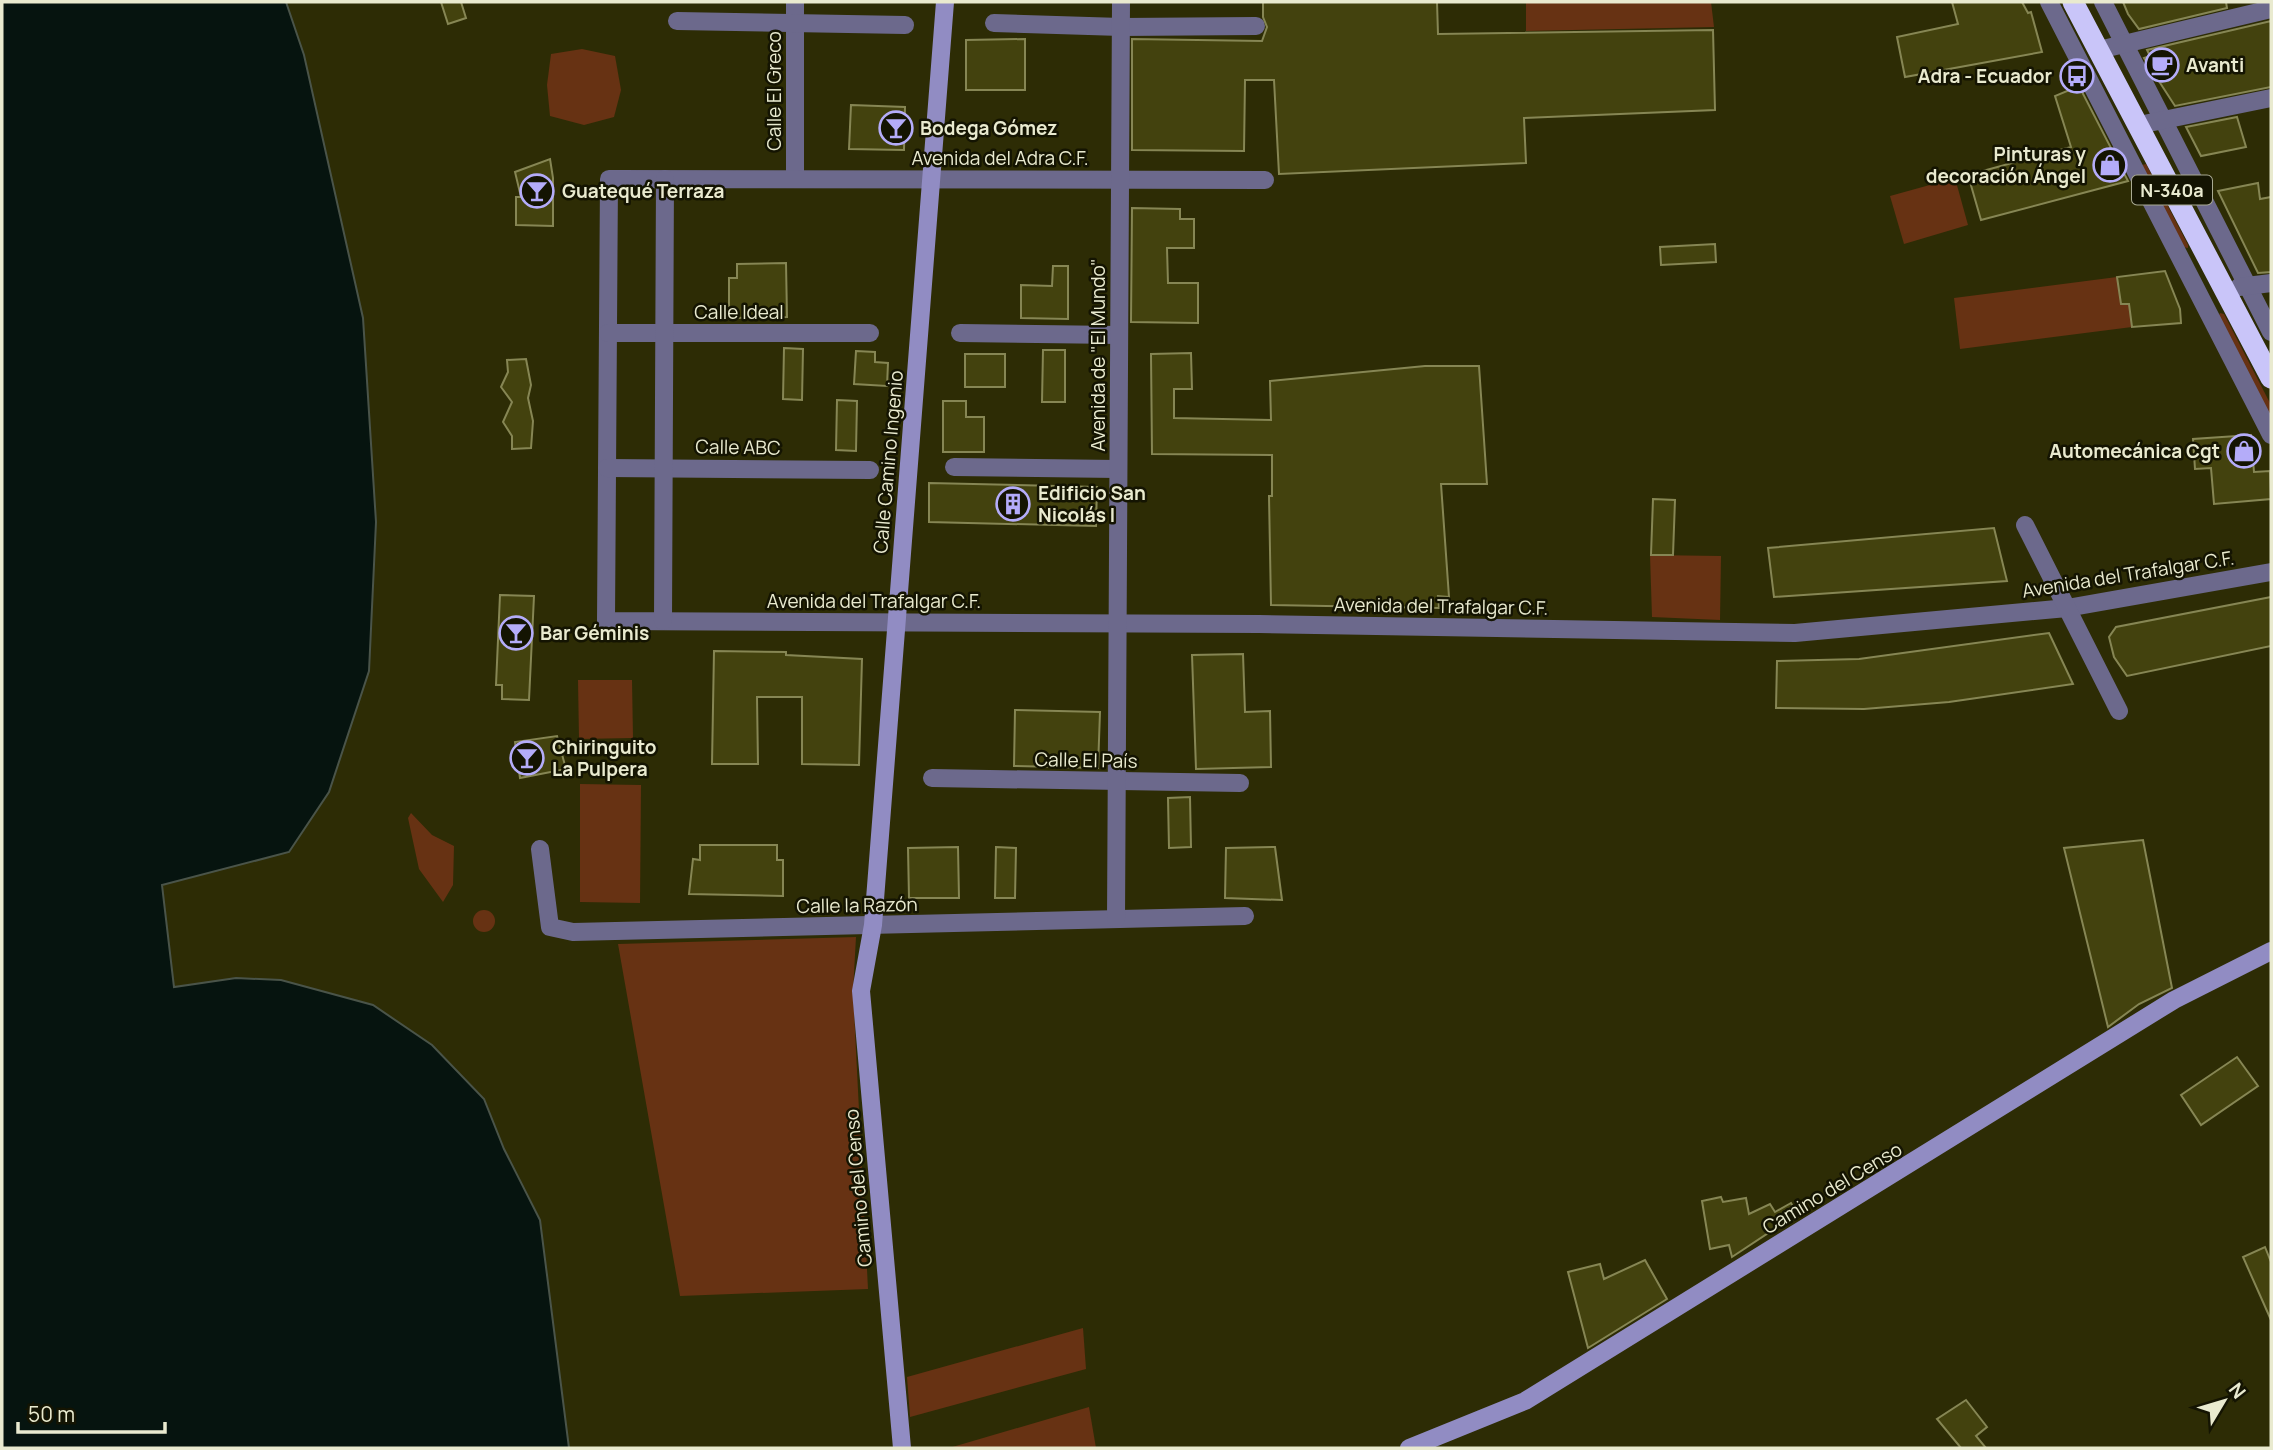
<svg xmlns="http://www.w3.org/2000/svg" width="2273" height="1450" font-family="Manrope,sans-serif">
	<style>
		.green { fill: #673213 }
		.water { fill: #06140f; stroke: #4a5449; stroke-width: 2 }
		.building { fill: #43420e; stroke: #868654; stroke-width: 2 }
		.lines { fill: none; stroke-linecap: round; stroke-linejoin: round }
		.street { stroke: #6c698c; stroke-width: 18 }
		.secondary { stroke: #918cc3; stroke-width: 18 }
		.highway { stroke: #c9c5f9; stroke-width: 21 }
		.labels { text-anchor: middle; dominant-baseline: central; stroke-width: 5; stroke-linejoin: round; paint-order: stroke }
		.shield { fill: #141402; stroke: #a9aa92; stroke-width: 2 }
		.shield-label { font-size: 18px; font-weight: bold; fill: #e9eacf }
		.poi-label { font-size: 19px; font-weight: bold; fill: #e9eacf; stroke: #141402; text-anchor: start }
		.street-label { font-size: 19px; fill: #e9eacf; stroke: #141402 }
	</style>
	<rect width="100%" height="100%" fill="#2d2c05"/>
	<g class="green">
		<path d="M 1526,2 L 1711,2 L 1714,27 L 1526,31 Z"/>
		<path d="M 582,49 L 615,56 L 621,90 L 614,117 L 584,125 L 550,116 L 547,85 L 551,54 Z"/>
		<path d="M 2146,164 L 2188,245 L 2188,248 L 2182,247 L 2142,169 L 2142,165 Z"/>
		<path d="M 1955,178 L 1968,225 L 1904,244 L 1890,196 Z"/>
		<path d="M 2117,277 L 2121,304 L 2129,304 L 2132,327 L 1960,349 L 1954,298 Z"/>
		<path d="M 2220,313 L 2224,314 L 2271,405 L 2271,417 L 2218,318 Z"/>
		<path d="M 1650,555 L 1721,556 L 1720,620 L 1652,617 Z"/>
		<path d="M 578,680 L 632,680 L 633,738 L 579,739 Z"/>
		<path d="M 580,784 L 641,785 L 640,903 L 580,902 Z"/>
		<path d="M 411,813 L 432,835 L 454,846 L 453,885 L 443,902 L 419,869 L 408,818 Z"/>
		<circle cx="484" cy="921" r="11"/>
		<path d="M 856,937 L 853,991 L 868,1289 L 680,1296 L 618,944 Z"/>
		<path d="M 1083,1328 L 1086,1369 L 910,1417 L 907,1377 Z"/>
		<path d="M 1089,1407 L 1096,1448 L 949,1448 Z"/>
	</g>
	<path class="water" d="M 2,2 L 286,2 L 304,55 L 363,318 L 376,522 L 369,671 L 329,792 L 289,852 L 162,885 L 174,987 L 236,978 L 281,980 L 373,1005 L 432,1045 L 484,1099 L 504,1149 L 540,1220 L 569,1448 L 2,1448 Z"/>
	<g class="building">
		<path d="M 441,2 L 461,2 L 466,18 L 448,24 Z"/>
		<path d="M 1263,2 L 1437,2 L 1438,34 L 1713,30 L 1715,110 L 1524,118 L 1526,163 L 1279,174 L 1274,80 L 1245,80 L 1244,151 L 1132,150 L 1132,39 L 1262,41 L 1267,27 L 1263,17 Z"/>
		<path d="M 1952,2 L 2022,2 L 2028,13 L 2031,12 L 2042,52 L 1905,77 L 1897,37 L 1958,24 Z"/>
		<path d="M 2123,2 L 2226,2 L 2227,8 L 2139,29 L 2128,14 Z"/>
		<path d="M 2271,21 L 2271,87 L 2175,106 L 2144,58 L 2150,56 L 2147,50 Z"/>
		<path d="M 1025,39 L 1025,90 L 966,90 L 966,40 Z"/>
		<path d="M 2079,86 L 2128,181 L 1981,220 L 1968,175 L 2071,147 L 2055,96 Z"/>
		<path d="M 851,105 L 905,107 L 904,150 L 849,149 Z"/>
		<path d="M 2237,117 L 2246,147 L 2201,156 L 2186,127 Z"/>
		<path d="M 550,159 L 553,178 L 553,226 L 516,225 L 516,197 L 521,197 L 515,172 Z"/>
		<path d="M 2258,183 L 2260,199 L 2271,197 L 2271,272 L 2258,273 L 2218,191 Z"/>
		<path d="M 1132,208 L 1180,209 L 1180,219 L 1194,219 L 1194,248 L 1167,248 L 1168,283 L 1198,283 L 1198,323 L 1131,322 Z"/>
		<path d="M 1715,244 L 1716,262 L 1661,265 L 1660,247 Z"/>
		<path d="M 786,263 L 787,317 L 729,318 L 729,278 L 737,278 L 737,264 Z"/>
		<path d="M 1053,266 L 1068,266 L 1068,319 L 1021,318 L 1021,285 L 1052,286 Z"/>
		<path d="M 2165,271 L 2180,309 L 2181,323 L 2132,327 L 2129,304 L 2121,304 L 2117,277 Z"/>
		<path d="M 784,348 L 803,349 L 802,400 L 783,399 Z"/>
		<path d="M 1043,350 L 1065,350 L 1065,402 L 1042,402 Z"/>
		<path d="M 856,351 L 875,352 L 875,362 L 888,363 L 887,386 L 854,384 Z"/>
		<path d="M 1191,353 L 1192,389 L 1174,389 L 1174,418 L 1271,420 L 1270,381 L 1425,366 L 1479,366 L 1487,484 L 1441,484 L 1449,597 L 1438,596 L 1439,608 L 1271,605 L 1269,496 L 1272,496 L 1272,455 L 1152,454 L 1151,354 Z"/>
		<rect x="965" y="354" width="40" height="33"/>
		<path d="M 526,359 L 531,385 L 528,398 L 533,421 L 531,448 L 512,449 L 512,436 L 503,422 L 512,402 L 501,387 L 508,372 L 507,360 Z"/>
		<path d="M 837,400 L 857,401 L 856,451 L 836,450 Z"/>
		<path d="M 943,401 L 966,401 L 966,417 L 984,417 L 984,452 L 943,452 Z"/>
		<path d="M 2251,435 L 2254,472 L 2270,471 L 2271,499 L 2214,504 L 2211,468 L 2195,469 L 2193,439 Z"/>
		<path d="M 929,483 L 1097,487 L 1096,526 L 929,522 Z"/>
		<path d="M 1653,499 L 1675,500 L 1673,555 L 1651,555 Z"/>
		<path d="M 1994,528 L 2007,581 L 1774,597 L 1768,548 Z"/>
		<path d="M 500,595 L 534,596 L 529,700 L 502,699 L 502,685 L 496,685 Z"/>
		<path d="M 2271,597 L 2271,646 L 2127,676 L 2114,657 L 2109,637 L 2116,627 Z"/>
		<path d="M 2049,633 L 2073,684 L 1949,702 L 1864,709 L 1776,708 L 1777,661 L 1859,659 Z"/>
		<path d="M 714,651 L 786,652 L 786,655 L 862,659 L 859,765 L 802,764 L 802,697 L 757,697 L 758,764 L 712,764 Z"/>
		<path d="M 1243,654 L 1245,712 L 1270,711 L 1271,767 L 1196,769 L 1192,655 Z"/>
		<path d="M 1015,710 L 1100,712 L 1098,768 L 1014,766 Z"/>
		<path d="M 557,736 L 566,769 L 520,778 L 515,742 Z"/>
		<path d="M 1190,797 L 1191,847 L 1169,848 L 1168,798 Z"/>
		<path d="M 2143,840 L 2172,988 L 2139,1004 L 2108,1027 L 2064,848 Z"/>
		<path d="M 700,845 L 777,845 L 777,860 L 783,860 L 783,896 L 689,894 L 693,859 L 700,860 Z"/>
		<path d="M 958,847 L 959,898 L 909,898 L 908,848 Z"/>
		<path d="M 996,847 L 1016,848 L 1015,898 L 995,898 Z"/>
		<path d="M 1275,847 L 1282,900 L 1225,898 L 1226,848 Z"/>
		<path d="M 2237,1057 L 2258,1086 L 2201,1125 L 2181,1095 Z"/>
		<path d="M 1721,1197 L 1723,1202 L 1746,1198 L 1749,1214 L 1770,1204 L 1775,1212 L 1791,1203 L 1799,1216 L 1783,1226 L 1782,1224 L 1732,1257 L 1729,1245 L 1710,1249 L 1702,1201 Z"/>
		<path d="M 2265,1247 L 2271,1262 L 2271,1320 L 2243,1257 Z"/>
		<path d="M 1645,1260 L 1667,1299 L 1588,1348 L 1568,1272 L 1600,1264 L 1604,1279 Z"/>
		<path d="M 1966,1400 L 1987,1427 L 1976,1436 L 1986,1448 L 1961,1448 L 1937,1419 Z"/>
	</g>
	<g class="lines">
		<g class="street">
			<path d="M 795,2 L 795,179"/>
			<path d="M 2049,2 L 2271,435"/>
			<path d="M 2103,2 L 2271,332"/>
			<path d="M 677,21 L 905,25"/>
			<path d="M 994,23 L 1121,27 L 1256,26"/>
			<path d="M 2099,50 L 2271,9"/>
			<path d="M 2139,125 L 2271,98"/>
			<path d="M 1265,180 L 609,179 L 606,621 L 1259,624 L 1795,633 L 2067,608 L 2271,572"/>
			<path d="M 2239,287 L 2271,283"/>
			<path d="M 608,333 L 870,333"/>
			<path d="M 960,333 L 1118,335"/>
			<path d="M 954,467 L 1118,469"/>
			<path d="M 607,468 L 870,470"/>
			<path d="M 2025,525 L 2119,711"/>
			<path d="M 663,621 L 665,179"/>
			<path d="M 932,778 L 1240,783"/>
			<path d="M 540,849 L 550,927 L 573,932 L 1245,916"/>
			<path d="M 1116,919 L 1121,2"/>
		</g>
		<g class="secondary">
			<path d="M 902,1448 L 861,991 L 873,925 L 945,2"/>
			<path d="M 1409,1448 L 1525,1401 L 2174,1000 L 2271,951"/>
		</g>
		<path class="highway" d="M 2073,2 L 2271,378"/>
	</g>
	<defs>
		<symbol id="cafe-ring" viewBox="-11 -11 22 22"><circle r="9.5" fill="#141402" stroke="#b4acf9" stroke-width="1.5"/><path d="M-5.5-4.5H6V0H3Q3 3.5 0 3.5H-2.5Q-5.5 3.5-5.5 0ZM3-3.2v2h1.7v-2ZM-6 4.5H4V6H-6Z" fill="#b4acf9"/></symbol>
		<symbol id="bus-ring" viewBox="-11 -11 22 22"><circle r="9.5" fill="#141402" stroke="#b4acf9" stroke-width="1.5"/><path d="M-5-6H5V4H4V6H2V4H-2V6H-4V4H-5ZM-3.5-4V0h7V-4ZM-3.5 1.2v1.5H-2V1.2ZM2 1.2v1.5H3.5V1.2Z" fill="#b4acf9"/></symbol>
		<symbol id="bar-ring" viewBox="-11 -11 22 22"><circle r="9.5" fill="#141402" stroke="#b4acf9" stroke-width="1.5"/><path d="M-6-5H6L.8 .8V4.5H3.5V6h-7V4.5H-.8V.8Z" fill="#b4acf9"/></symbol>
		<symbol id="shop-ring" viewBox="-11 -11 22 22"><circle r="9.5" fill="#141402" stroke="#b4acf9" stroke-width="1.5"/><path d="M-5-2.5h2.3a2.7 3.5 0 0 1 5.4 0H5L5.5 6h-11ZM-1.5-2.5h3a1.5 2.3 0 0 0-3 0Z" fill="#b4acf9"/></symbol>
		<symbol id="building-ring" viewBox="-11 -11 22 22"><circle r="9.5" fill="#141402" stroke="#b4acf9" stroke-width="1.5"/><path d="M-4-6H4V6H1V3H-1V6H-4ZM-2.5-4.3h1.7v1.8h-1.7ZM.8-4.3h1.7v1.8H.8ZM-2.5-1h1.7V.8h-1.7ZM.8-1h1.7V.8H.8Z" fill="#b4acf9"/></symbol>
	</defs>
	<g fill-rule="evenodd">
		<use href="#cafe-ring" x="2143" y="46" width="38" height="38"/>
		<use href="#bus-ring" x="2058" y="57" width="38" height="38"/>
		<use href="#bar-ring" x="877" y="109" width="38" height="38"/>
		<use href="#shop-ring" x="2091" y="146" width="38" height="38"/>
		<use href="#bar-ring" x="518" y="172" width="38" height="38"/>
		<use href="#shop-ring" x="2225" y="432" width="38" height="38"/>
		<use href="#building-ring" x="994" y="485" width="38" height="38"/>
		<use href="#bar-ring" x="497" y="614" width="38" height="38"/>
		<use href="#bar-ring" x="508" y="739" width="38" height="38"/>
	</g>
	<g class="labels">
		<rect class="shield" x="2132" y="175.5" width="80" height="29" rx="5"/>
		<g class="shield-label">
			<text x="2172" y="190">N-340a</text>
		</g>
		<g class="poi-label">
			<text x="2186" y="65">Avanti</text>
			<text x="2052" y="76" text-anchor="end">Adra - Ecuador</text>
			<text x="920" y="128">Bodega Gómez</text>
			<text x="2086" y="154" text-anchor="end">Pinturas y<tspan x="2086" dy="22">decoración Ángel</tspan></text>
			<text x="562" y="191">Guatequé Terraza</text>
			<text x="2220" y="451" text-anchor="end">Automecánica Cgt</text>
			<text x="1038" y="493">Edificio San<tspan x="1038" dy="22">Nicolás I</tspan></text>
			<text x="540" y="633">Bar Géminis</text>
			<text x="552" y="747">Chiringuito<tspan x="552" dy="22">La Pulpera</tspan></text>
		</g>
		<g class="street-label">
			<text transform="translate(774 91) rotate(-90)">Calle El Greco</text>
			<text x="1000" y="158">Avenida del Adra C.F.</text>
			<text x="739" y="312">Calle Ideal</text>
			<text transform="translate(1098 355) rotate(-90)">Avenida de "El Mundo"</text>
			<text transform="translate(738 447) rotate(1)">Calle ABC</text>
			<text transform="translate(888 462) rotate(-85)">Calle Camino Ingenio</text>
			<text transform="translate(2128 574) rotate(-9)">Avenida del Trafalgar C.F.</text>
			<text x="874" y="601">Avenida del Trafalgar C.F.</text>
			<text transform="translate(1441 606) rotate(1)">Avenida del Trafalgar C.F.</text>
			<text transform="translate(1086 760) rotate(1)">Calle El País</text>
			<text transform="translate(857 905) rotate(-1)">Calle la Razón</text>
			<text transform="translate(858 1188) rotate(-95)">Camino del Censo</text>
			<text transform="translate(1832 1188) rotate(-31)">Camino del Censo</text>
		</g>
	</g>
	<rect width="2273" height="1450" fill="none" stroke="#e9eacf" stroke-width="7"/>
	<g transform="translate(2224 1401) rotate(52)" stroke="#141402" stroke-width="5" paint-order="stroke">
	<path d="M0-5L12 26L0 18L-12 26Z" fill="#e9eacf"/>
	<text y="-10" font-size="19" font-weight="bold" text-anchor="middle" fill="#e9eacf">N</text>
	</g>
	<path d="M18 1422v10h147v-10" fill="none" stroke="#e9eacf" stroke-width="3.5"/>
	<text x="28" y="1422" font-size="21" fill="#e9eacf" stroke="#141402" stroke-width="5" paint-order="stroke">50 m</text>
</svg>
